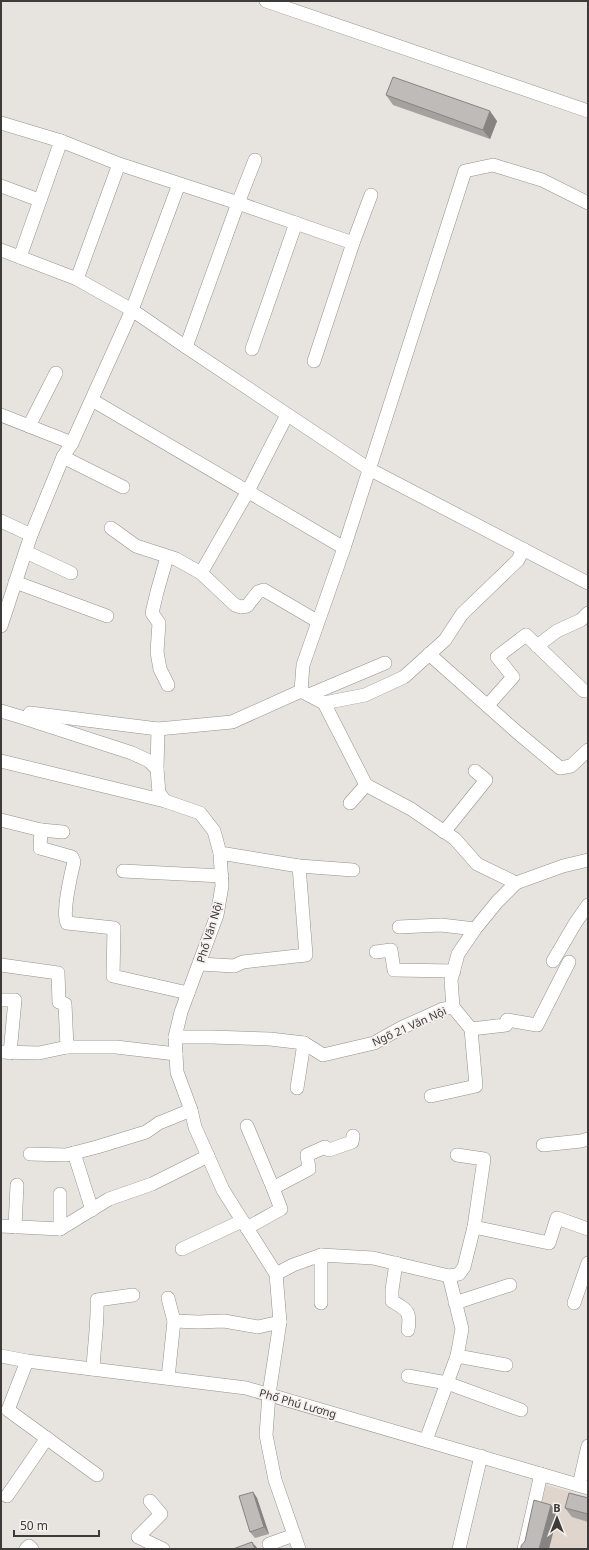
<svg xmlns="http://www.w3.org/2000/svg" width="589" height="1550" font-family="'Noto Sans',sans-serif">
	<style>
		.built { fill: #dfd5cc }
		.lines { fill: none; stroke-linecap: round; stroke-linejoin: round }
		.minor-casing { stroke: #95928e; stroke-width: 14 }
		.minor { stroke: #fff; stroke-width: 13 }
		.wall { fill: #a4a19e }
		.shaded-wall { fill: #868381 }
		.building { fill: #bfbbb8; stroke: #868381 }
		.labels { text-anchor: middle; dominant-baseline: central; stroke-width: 3.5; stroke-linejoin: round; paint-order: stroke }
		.street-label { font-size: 11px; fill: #3d3b3a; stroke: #f4f0ec }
	</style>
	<rect width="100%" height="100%" fill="#e7e3df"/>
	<path class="built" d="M 546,1485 L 588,1497 L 588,1549 L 530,1549 Z"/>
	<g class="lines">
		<defs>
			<g id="minor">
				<path d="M 266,1 L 588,111"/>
				<path d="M 1,123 L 61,141 L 119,164 L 238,203 L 353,243"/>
				<path d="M 1,186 L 39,200"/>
				<path d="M 1,250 L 77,279 L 132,310 L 186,347 L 369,469 L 588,583"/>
				<path d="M 20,257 L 61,141"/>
				<path d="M 77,279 L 119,164"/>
				<path d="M 186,347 L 238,203 L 255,160"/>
				<path d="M 252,349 L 296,223"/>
				<path d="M 314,361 L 353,243 L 371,195"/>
				<path d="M 92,400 L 344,548"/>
				<path d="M 1,415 L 72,443"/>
				<path d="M 29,426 L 56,373"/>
				<path d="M 63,457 L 123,487"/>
				<path d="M 1,521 L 31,535"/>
				<path d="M 111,528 L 136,546 L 176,559 L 201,573 L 235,605 L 241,607 L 247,606 L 258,592 L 264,590 L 317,621"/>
				<path d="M 26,552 L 71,573"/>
				<path d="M 167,557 L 157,592 L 152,613 L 159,623 L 157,652 L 160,669 L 168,685"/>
				<path d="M 201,573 L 248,491 L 287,415"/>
				<path d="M 15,582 L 107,616"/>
				<path d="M 1,626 L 31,535 L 63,457 L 72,443 L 132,310 L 179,184"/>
				<path d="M 537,646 L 557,631 L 581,620 L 588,613"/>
				<path d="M 429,654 L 518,733 L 560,768 L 571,766 L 588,750"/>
				<path d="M 301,691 L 324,703 L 366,785 L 411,809 L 455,839 L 477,864 L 516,883"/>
				<path d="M 309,695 L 385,663"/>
				<path d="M 324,703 L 365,695 L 404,677 L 445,640 L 462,614 L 518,560 L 523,549"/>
				<path d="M 488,705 L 513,677 L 497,657 L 526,635 L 584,691 L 588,691"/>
				<path d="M 1,711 L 21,717 L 132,753 L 149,761 L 157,769 L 159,793 L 165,801 L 200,813 L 214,831 L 220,853 L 222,886 L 217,915 L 181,1012 L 175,1037 L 177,1072 L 191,1110 L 195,1127 L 223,1190 L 276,1274 L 280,1322 L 269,1394 L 266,1435 L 275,1480 L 299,1549"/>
				<path d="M 30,713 L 158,729 L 232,722 L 301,691 L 303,665 L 344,548 L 465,171 L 493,165 L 542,180 L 588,203"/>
				<path d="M 1,761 L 165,801"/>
				<path d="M 157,769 L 158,729"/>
				<path d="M 350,803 L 366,785"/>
				<path d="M 1,820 L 41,830 L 63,832"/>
				<path d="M 41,830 L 40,848 L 72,857 L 74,862 C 71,874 62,913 67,923 L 114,928 L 113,976 L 188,993"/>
				<path d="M 444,832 L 486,780 L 475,771"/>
				<path d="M 220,853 L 299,866 L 353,870"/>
				<path d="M 123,871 L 222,876"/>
				<path d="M 399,927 L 441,925 L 475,929"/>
				<path d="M 376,952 L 391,950 L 394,970 L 454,971"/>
				<path d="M 553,961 L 576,922 L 588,905"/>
				<path d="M 200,964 L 234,966 L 243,962 L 306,955 L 299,866"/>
				<path d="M 1,965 L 58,973 L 59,1002 L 65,1004 L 67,1047"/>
				<path d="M 1,1000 L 15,1000 L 10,1053"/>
				<path d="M 453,1007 L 451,980 L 458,954 L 475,929 L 497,902 L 516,883 L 563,866 L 588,860"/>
				<path d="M 175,1037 L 211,1037 L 270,1039 L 304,1043 L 323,1055 L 374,1043 L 403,1027 L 443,1009 L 453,1007 L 471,1029 L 506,1025 L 507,1020 L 537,1025 L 569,962"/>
				<path d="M 1,1052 L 39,1053 L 67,1047 L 116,1047 L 176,1054"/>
				<path d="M 297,1088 L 304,1043"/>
				<path d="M 431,1096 L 476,1086 L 471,1029"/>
				<path d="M 247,1126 L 273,1188"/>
				<path d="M 543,1145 L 581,1141 L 588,1139"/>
				<path d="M 74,1153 L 92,1210"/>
				<path d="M 30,1154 L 66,1155 L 97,1147 L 146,1132 L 159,1123 L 191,1110"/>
				<path d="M 457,1155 L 484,1159 L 474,1227"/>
				<path d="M 60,1194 L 60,1229"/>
				<path d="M 1,1226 L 60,1229 L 109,1199 L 152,1184 L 208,1156"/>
				<path d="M 15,1227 L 17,1185"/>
				<path d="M 247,1228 L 281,1209 L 273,1188 L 309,1169 L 307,1155 L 325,1147 L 329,1150 L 352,1142 L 353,1136"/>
				<path d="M 182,1249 L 242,1221"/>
				<path d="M 321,1255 L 321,1303"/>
				<path d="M 396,1263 L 392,1290 L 392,1301 C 407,1310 411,1311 408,1330"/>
				<path d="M 276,1274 L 293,1265 L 321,1255 L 373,1258 L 449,1276 L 459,1274 L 464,1267 L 474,1227 L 549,1243 L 557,1218 L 588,1229"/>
				<path d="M 168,1298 L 174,1321 L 198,1322 L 224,1321 L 258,1327 L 280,1322"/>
				<path d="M 455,1303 L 510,1285"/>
				<path d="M 574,1303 L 588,1263"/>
				<path d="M 1,1356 L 27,1361 L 246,1388 L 588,1488"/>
				<path d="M 457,1356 L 506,1365"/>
				<path d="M 27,1361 L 8,1410 L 97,1475"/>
				<path d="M 93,1369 C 94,1346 98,1323 97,1300 L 133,1295"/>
				<path d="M 408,1376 L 447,1383 L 521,1410"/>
				<path d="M 168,1378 L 174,1321"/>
				<path d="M 426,1440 L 457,1356 L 462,1329 L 449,1276"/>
				<path d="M 579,1485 L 588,1446"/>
				<path d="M 7,1496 L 47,1438"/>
				<path d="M 150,1501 L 161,1514 L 138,1537 L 163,1549"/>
				<path d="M 26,1549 L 29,1546 L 32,1549"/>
				<path d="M 272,1549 L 269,1544 L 294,1535"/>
				<path d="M 459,1549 L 481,1456"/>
				<path d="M 524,1549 L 541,1474"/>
			</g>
		</defs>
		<use href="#minor" class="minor-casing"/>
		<use href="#minor" class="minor"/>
	</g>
	<g class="wall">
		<path d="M 386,95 L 497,121 L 490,139 L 393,105 Z"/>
		<path d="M 253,1492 L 257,1498 L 269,1534 L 255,1538 L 250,1532 Z"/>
		<path d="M 588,1498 L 588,1522 L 572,1517 L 565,1508 Z"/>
	</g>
	<g class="shaded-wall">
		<path d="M 490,111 L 497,121 L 490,139 L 483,130 Z"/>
		<path d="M 253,1492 L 257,1498 L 269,1534 L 264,1527 Z"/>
		<path d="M 551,1505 L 558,1514 L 549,1549 L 539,1549 Z"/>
		<path d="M 252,1542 L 258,1549 L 255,1549 Z"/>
	</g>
	<g class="building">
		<path d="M 393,77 L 490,111 L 483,130 L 386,95 Z"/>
		<path d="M 253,1492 L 264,1527 L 250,1532 L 239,1496 Z"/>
		<path d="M 569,1493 L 588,1498 L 588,1514 L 565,1508 Z"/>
		<path d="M 534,1500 L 551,1505 L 539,1549 L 521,1549 L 521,1546 L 525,1541 Z"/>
		<path d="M 252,1542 L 255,1549 L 233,1549 Z"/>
	</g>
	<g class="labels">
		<g class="street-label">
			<text transform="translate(209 932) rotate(-73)">Phố Văn Nội</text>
			<text transform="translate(409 1026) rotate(-24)">Ngõ 21 Văn Nội</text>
			<text transform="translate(298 1403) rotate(16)">Phố Phú Lương</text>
		</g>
	</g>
	<rect width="589" height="1550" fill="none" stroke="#3d3b3a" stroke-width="4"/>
	<g transform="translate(557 1518)" stroke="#f4f0ec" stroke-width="3" paint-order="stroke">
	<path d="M0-3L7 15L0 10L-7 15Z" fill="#3d3b3a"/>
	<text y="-6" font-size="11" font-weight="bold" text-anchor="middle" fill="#3d3b3a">B</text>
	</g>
	<path d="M14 1530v6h85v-6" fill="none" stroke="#3d3b3a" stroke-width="2"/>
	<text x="20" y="1530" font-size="12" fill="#3d3b3a" stroke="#f4f0ec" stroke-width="3" paint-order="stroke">50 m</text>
</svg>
